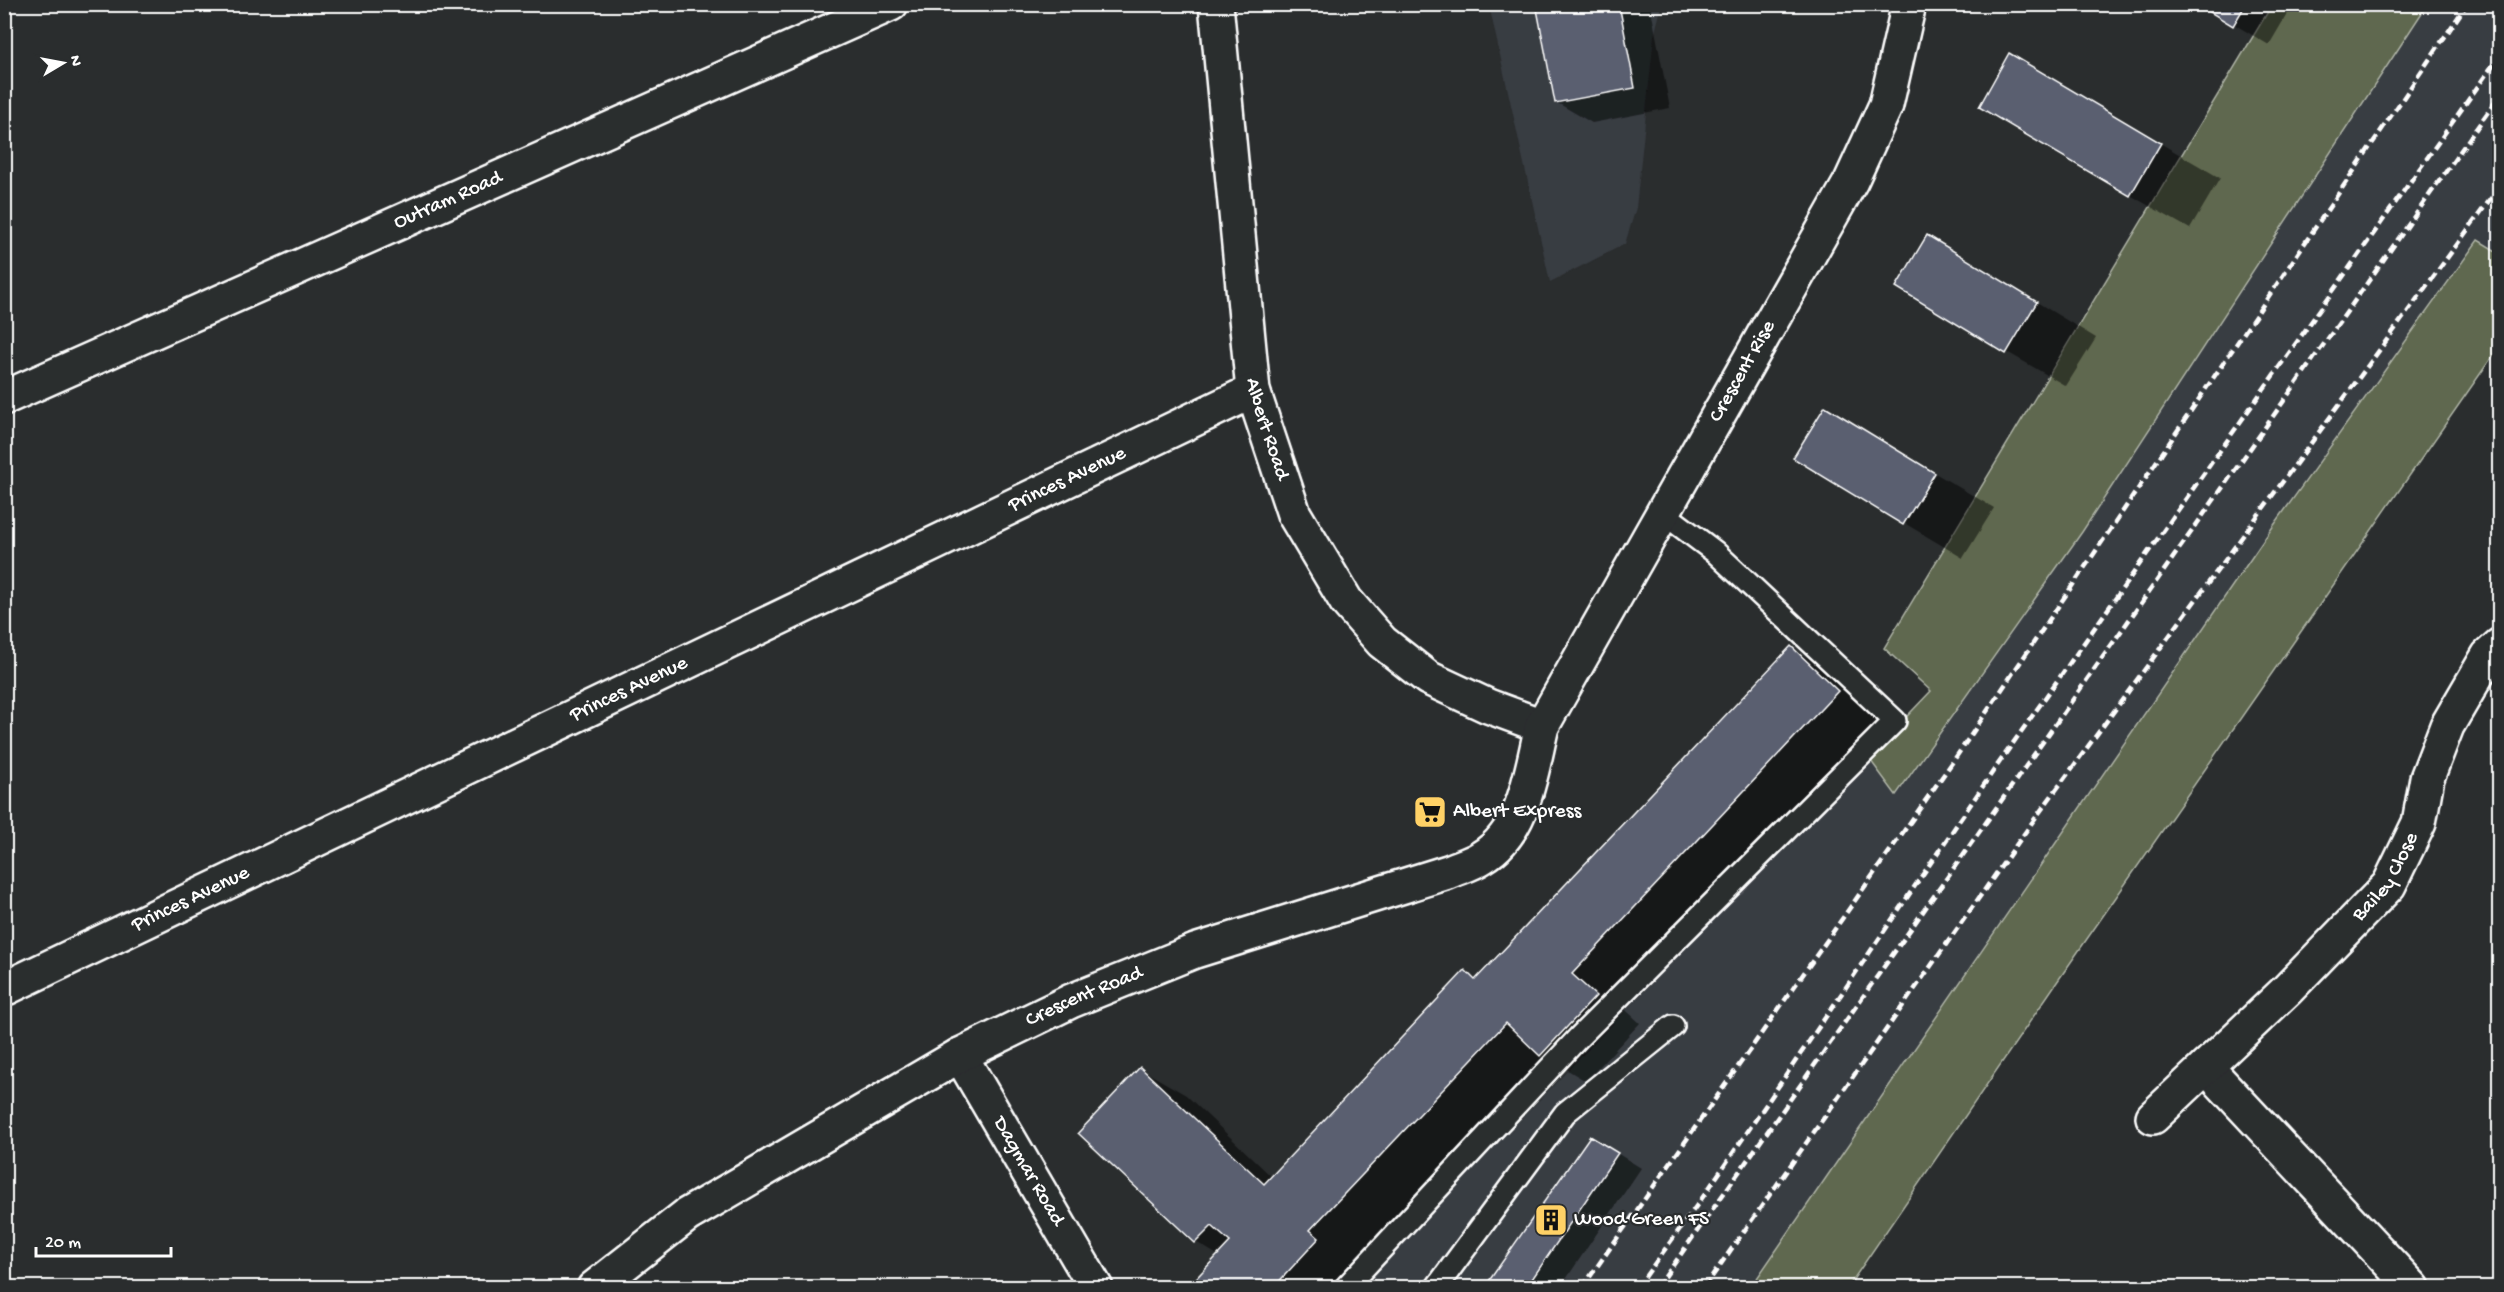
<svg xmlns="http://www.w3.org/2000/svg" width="2504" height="1292" font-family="'Gochi Hand',sans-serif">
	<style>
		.built { fill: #383c42 }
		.green { fill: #5f684f; stroke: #afb4a7; stroke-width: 1.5 }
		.shadow { fill: #0007 }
		.building { fill: #5a5f70; stroke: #fff; stroke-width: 1.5 }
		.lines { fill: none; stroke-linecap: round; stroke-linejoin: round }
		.service-casing { stroke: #fff; stroke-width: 26 }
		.minor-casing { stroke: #fff; stroke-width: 38 }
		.service { stroke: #2a2d2e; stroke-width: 21 }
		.minor { stroke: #2a2d2e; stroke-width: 33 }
		.rail { stroke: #fff; stroke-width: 4.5; stroke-dasharray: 9 4.5; stroke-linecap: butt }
		.labels { text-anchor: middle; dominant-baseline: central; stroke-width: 4.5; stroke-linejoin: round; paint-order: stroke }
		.street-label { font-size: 21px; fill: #fff; stroke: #2a2d2e }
		.poi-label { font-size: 21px; fill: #fff; stroke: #2a2d2e; text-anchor: start }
	</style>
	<rect width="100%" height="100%" fill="#2a2d2e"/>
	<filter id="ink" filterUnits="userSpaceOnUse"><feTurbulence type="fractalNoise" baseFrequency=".0167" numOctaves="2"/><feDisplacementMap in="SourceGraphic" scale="12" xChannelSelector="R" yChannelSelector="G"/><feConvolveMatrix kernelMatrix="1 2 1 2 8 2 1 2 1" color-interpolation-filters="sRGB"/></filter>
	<g filter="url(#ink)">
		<g class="built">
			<path d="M 1489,5 L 1662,5 L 1654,36 L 1636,208 L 1625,244 L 1550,282 Z"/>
			<path d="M 2272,5 L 2499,5 L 2499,347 L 2057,982 L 1848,1287 L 1359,1288 L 1931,692 L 1884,648 Z"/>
		</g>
		<g class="green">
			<path d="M 2272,5 L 2427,5 L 2082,532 L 1896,795 L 1868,757 L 1931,691 L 1884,648 Z"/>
			<path d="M 2478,240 L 2496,251 L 2499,247 L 2499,347 L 2057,982 L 1848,1287 L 1751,1287 L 2272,528 Z"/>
		</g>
		<g class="shadow">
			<path d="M 1538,4 L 1650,4 L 1670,108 L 1592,123 L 1556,102 Z"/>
			<path d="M 2200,4 L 2293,4 L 2269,45 Z"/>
			<path d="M 2069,90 L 2220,178 L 2190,229 L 2130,195 Z"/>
			<path d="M 1987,272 L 2096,338 L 2066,386 L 2007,352 Z"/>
			<path d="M 1825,408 L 1994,508 L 1963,558 L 1795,458 Z"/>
			<path d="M 1791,648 L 1836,674 L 1883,718 L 1616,1001 L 1640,1023 L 1586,1081 L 1544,1056 L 1355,1257 L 1363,1265 L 1342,1288 L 1189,1288 L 1219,1256 L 1196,1242 L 1141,1069 L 1186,1095 L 1272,1177 L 1466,972 L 1478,980 Z"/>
			<path d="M 1615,1152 L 1641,1168 L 1560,1288 L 1486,1288 Z"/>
		</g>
		<g class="building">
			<path d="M 1536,4 L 1619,4 L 1635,88 L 1555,103 Z"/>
			<path d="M 2197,4 L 2246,4 L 2233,26 Z"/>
			<path d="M 2009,53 L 2161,143 L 2130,196 L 1979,107 Z"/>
			<path d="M 1927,235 L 2037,302 L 2006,354 L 1896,287 Z"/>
			<path d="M 1825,406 L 1935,473 L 1903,525 L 1793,458 Z"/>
			<path d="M 1791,646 L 1838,691 L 1572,974 L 1596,996 L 1540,1056 L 1506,1023 L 1310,1230 L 1319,1238 L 1273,1288 L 1187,1288 L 1230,1242 L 1212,1226 L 1195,1243 L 1078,1133 L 1140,1067 L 1264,1184 L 1465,970 L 1475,980 Z"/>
			<path d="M 1590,1136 L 1618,1153 L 1526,1288 L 1484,1288 Z"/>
		</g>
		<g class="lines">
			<defs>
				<g id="service">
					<path d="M 1345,1288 L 1579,1037 L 1895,721 L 1715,552 L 1662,512"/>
					<path d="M 1436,1288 L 1565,1113 L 1673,1026"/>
				</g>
				<g id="minor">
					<path id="s1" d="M 1216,4 L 1253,391 L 1294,514 L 1346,601 L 1382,642 L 1428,678 L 1488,706 L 1542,726"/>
					<path id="s2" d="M 4,398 L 891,4"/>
					<path id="s3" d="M 4,989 L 1253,391"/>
					<path id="s4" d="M 960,1055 L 1096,1288"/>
					<path d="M 2206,1067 L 2413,1288"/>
					<path id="s5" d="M 2153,1117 L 2287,990 L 2389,885 L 2419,823 L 2427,778 L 2447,726 L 2488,656 L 2500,645"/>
					<path id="s6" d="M 594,1288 L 687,1215 L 960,1055 L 1071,1001 L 1195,951 L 1448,872 C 1459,867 1472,864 1482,857 C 1525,832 1531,771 1542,726 L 1851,181 L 1886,105 L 1909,4"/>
				</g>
			</defs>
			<use href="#service" class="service-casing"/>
			<use href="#minor" class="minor-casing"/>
			<use href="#service" class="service"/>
			<use href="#minor" class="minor"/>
			<g class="rail">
				<path d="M 1582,1288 L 1954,760 L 2467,4"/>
				<path d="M 1637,1288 L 1705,1194 L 1994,770 L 2500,55"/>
				<path d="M 1657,1288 L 2500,95"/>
				<path d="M 1704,1288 L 2031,824 L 2500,186"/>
			</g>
		</g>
	</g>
	<defs>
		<symbol id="supermarket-square" viewBox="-11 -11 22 22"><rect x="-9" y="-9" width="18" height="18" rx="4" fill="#ffd166" stroke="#2a2d2e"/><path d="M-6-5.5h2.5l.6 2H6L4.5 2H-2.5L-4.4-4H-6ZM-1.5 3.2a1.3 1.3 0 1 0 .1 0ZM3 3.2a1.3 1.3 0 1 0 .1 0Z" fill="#111"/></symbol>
		<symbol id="building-square" viewBox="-11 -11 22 22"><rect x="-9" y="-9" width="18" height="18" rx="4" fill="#ffd166" stroke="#2a2d2e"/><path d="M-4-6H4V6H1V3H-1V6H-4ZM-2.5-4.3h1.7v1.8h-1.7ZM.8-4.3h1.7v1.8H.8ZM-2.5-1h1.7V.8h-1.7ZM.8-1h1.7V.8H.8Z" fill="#111"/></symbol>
	</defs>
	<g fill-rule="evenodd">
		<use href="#supermarket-square" x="1411" y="793" width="38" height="38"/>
		<use href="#building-square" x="1532" y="1201" width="38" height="38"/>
	</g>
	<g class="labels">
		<g class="street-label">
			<text stroke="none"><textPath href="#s2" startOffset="486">Outram Road</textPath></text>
			<text stroke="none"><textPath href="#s6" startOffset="1550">Crescent Rise</textPath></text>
			<text stroke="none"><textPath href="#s1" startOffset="429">Albert Road</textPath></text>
			<text stroke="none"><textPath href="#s3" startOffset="1179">Princes Avenue</textPath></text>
			<text stroke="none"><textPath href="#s3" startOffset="693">Princes Avenue</textPath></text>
			<text stroke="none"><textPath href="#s5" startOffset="336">Bailey Close</textPath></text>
			<text stroke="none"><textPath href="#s3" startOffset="207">Princes Avenue</textPath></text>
			<text stroke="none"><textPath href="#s6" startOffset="572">Crescent Road</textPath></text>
			<text stroke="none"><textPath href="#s4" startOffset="135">Dagmar Road</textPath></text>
		</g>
		<g class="poi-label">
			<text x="1453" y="812">Albert Express</text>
			<text x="1574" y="1220">Wood Green FS</text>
		</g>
	</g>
	<rect width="2504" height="1292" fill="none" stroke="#2a2d2e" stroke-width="24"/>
	<rect x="12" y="12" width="2480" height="1268" fill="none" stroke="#fff" stroke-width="2" filter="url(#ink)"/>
	<g transform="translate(63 63) rotate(80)" stroke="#2a2d2e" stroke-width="4.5" paint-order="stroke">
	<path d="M0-4.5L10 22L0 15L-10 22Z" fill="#ffffff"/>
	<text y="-9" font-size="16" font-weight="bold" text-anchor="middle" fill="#ffffff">N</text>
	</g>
	<path d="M36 1247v9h135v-9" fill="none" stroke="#ffffff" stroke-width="3"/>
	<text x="45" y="1247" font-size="18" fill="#ffffff" stroke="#2a2d2e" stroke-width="4.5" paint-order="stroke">20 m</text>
</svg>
